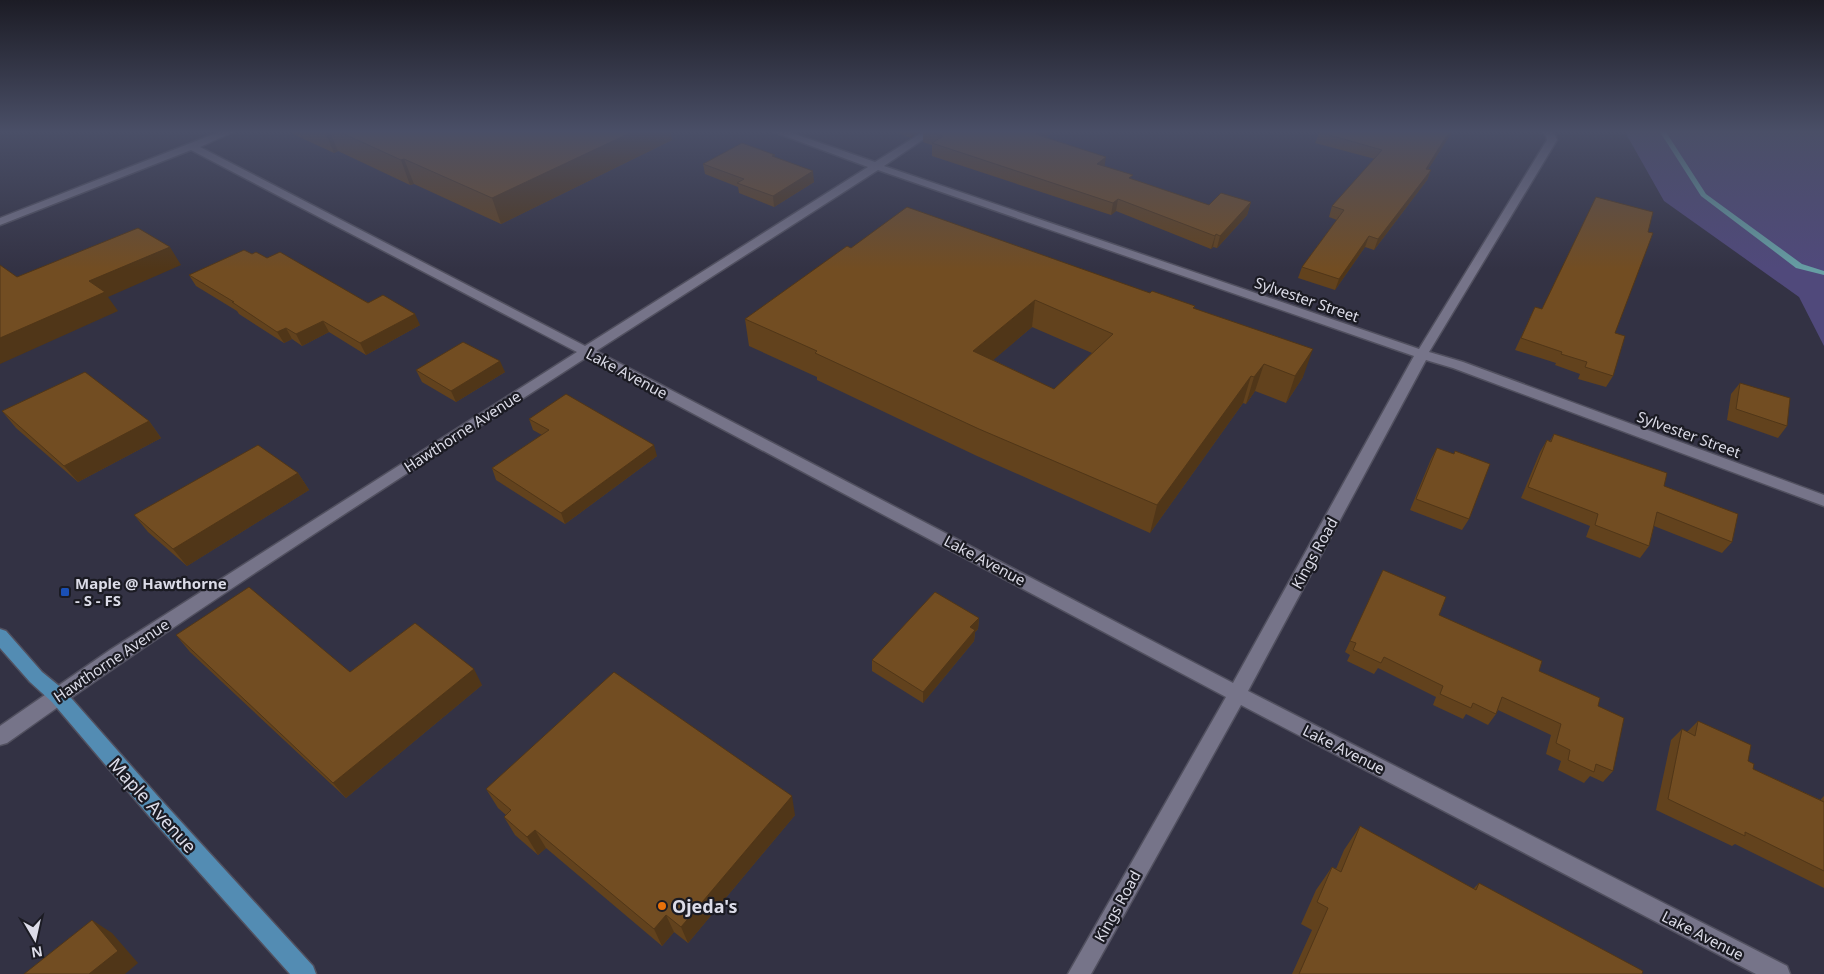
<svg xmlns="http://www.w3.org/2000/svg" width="1824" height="974" font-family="'Noto Sans',sans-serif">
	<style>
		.green { fill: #50497b }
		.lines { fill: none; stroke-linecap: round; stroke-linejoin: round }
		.stream { fill: #669da3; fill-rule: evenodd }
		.minor-casing { stroke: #51505f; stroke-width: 3 }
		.major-casing { stroke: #51505f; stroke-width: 3 }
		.minor { fill: #767489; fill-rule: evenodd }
		.major { fill: #538cb3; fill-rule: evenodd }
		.wall { fill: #62421d; fill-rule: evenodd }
		.shaded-wall { fill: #503618 }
		.building { fill: #724d22; stroke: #503618; fill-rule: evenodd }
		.transit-dot { fill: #1a4fb4; stroke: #1b1b23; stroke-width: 2 }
		.food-dot { fill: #e8710a; stroke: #1b1b23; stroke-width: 2 }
		.labels { text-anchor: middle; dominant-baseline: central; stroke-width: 4.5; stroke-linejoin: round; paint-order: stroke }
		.street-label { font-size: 15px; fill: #dcdce8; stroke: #1b1b23 }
		.poi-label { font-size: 15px; font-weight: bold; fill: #dcdce8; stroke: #1b1b23; text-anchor: start }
		.near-street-label { font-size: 18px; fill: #dcdce8; stroke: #1b1b23 }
		.near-poi-label { font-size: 18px; font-weight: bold; fill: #dcdce8; stroke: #1b1b23; text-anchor: start }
	</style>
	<rect width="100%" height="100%" fill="#333244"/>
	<path class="green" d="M 1625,132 L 1824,132 L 1824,346 L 1799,297 L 1664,201 Z"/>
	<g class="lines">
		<path class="stream" d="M 1660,132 L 1666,132 L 1706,194 L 1802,264 L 1824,271 L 1824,275 L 1796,268 L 1701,196 Z"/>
		<defs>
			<path id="minor" d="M 219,132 L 233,132 L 200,147 L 585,346 L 868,167 L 774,132 L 789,132 L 875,162 L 923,132 L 934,132 L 884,166 L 1419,349 L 1547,140 L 1546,136 L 1542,132 L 1554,132 L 1557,140 L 1429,352 L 1463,362 L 1824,495 L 1824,506 L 1453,368 L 1426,360 L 1248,691 L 1787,966 L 1790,974 L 1756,974 L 1241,705 L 1091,974 L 1068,974 L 1226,697 L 587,357 C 392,483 196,608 7,743 L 0,745 L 0,726 L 110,650 L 577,352 L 191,150 L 0,225 L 0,218 ZM 878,170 L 1414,356 L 1233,683 L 596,351 Z"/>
			<path id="major" d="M 0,629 L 6,631 L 42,672 L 64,690 L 163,802 L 313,966 L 316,974 L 290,974 L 149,816 L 52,702 L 30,682 L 0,648 Z"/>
		</defs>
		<use href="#minor" class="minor-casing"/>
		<use href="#major" class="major-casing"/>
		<use href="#minor" class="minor"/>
		<use href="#major" class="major"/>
	</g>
	<g class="wall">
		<path d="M 292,132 L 670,132 L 672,140 L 501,224 L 414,184 L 410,185 L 338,151 L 334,153 L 293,134 Z"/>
		<path d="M 895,132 L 919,132 L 911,138 Z"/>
		<path d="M 923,132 L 1052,132 L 1046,137 L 1105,166 L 1132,179 L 1209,205 L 1251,202 L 1247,215 L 1217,248 L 1213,247 L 1211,249 L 1116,211 L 1111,215 L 932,156 L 932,145 L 923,142 Z"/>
		<path d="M 1452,132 L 1428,169 L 1431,170 L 1427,180 L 1374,250 L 1365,247 L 1335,290 L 1298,278 L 1302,267 L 1337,220 L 1329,217 L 1332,206 L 1375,159 L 1315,143 L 1319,133 Z"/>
		<path d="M 775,158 L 814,182 L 774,207 L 739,193 L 738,187 L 705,174 L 703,164 Z"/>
		<path d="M 1596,197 L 1615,333 L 1613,376 L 1606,387 L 1578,379 L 1580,374 L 1555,365 L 1556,363 L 1515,350 L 1535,307 L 1542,309 Z"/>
		<path d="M 851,248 L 1150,293 L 1195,306 L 1194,308 L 1303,377 L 1286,403 L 1255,391 L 1246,404 L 1243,403 L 1150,533 L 977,456 L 817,380 L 817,377 L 749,346 L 745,319 ZM 1032,327 L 1092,353 L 1054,389 L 993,360 Z"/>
		<path d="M 252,254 L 267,258 L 420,325 L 366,355 L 329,332 L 302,346 L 292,339 L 284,343 L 239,314 L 237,311 L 196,286 L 189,275 Z"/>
		<path d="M 416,370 L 505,372 L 456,402 L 422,382 Z"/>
		<path d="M 1740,383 L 1787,426 L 1778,438 L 1727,420 L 1731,394 Z"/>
		<path d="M 2,411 L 149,421 L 161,438 L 78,482 L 16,428 Z"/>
		<path d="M 529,419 L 657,456 L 565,524 L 496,480 L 492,468 L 542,435 L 533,430 Z"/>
		<path d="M 1554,434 L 1664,486 L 1732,542 L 1722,553 L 1654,526 L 1649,546 L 1640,558 L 1586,537 L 1590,526 L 1521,498 L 1540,452 L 1547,440 L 1550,441 Z"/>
		<path d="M 1437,448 L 1469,519 L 1462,530 L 1410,510 L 1431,459 Z"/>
		<path d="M 298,473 L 309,490 L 187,566 L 148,532 L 134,515 Z"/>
		<path d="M 1383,570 L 1439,615 L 1539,671 L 1598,706 L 1613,771 L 1603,782 L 1590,776 L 1584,783 L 1558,770 L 1561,761 L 1546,754 L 1551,735 L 1498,710 L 1496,714 L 1488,725 L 1466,714 L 1463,719 L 1433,705 L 1436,697 L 1378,668 L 1374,674 L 1347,661 L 1350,655 L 1345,652 Z"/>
		<path d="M 979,618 L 978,629 L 975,632 L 974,641 L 923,703 L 872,671 L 872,660 Z"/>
		<path d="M 176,635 L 350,672 L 482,685 L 346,798 L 190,652 Z"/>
		<path d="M 1698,721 L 1748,761 L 1753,769 L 1821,800 L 1821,799 L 1824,796 L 1824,888 L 1735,844 L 1732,846 L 1656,810 L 1671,740 L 1682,729 L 1687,732 Z"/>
		<path d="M 486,789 L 795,815 L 688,943 L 674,932 L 662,946 L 546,848 L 538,855 L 515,835 L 504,817 L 506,815 L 498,808 Z"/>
		<path d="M 1360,826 L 1473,889 L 1479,883 L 1642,974 L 1292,974 L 1312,930 L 1301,924 L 1316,890 L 1332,867 L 1336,869 L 1344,850 Z"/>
	</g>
	<g class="shaded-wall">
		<path d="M 325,132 L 330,132 L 338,151 L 334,153 Z"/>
		<path d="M 632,132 L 670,132 L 672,140 L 501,224 L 492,198 Z"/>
		<path d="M 911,132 L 919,132 L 911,138 Z"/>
		<path d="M 1037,132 L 1052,132 L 1034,146 L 1035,134 Z"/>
		<path d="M 1449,132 L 1452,132 L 1422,179 L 1426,169 Z"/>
		<path d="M 1106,157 L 1104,169 L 1097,164 Z"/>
		<path d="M 404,159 L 414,184 L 410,185 L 401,160 Z"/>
		<path d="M 1431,170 L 1427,180 L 1374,250 L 1378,239 Z"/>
		<path d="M 813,171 L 814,182 L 774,207 L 773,196 Z"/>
		<path d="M 1118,199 L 1116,211 L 1111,215 L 1113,203 Z"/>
		<path d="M 1251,202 L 1247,215 L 1217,248 L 1220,236 Z"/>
		<path d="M 1216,234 L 1213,247 L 1211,249 L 1215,236 Z"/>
		<path d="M 1369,236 L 1365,247 L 1335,290 L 1339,279 Z"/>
		<path d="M 170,247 L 181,265 L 108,297 L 118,311 L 0,364 L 0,338 L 89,281 Z"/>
		<path d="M 1035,300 L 1032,327 L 972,378 L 973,351 Z"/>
		<path d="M 415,314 L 420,325 L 366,355 L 360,343 Z"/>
		<path d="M 323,321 L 329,332 L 302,346 L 296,334 Z"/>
		<path d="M 286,328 L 292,339 L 284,343 L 277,332 Z"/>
		<path d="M 1313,349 L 1303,377 L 1286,403 L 1295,376 Z"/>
		<path d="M 500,361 L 505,372 L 456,402 L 451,391 Z"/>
		<path d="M 1264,364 L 1255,391 L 1246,404 L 1254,377 Z"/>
		<path d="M 1251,376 L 1243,403 L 1150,533 L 1157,505 Z"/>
		<path d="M 149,421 L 161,438 L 78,482 L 64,466 Z"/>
		<path d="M 654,445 L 657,456 L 565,524 L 561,513 Z"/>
		<path d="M 298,473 L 309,490 L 187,566 L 173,549 Z"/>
		<path d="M 979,618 L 978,629 L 975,632 L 974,641 L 923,703 L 923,692 L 970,627 Z"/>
		<path d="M 474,669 L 482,685 L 346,798 L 333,783 Z"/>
		<path d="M 792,796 L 795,815 L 688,943 L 681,927 Z"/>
		<path d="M 535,830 L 546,848 L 538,855 L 527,837 Z"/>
		<path d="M 666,915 L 674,932 L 662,946 L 654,929 Z"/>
		<path d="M 92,920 L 112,933 L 138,963 L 125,974 L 89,974 Z"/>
	</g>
	<g class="building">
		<path d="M 340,132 L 632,132 L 492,198 L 404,159 L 401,160 Z"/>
		<path d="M 931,132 L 1037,132 L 1035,134 L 1106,157 L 1097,164 L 1133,175 L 1129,178 L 1209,205 L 1221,193 L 1251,202 L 1220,236 L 1216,234 L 1215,236 L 1118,199 L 1113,203 L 932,143 L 943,136 Z"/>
		<path d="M 1319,132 L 1449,132 L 1426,169 L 1431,170 L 1378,239 L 1369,236 L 1339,279 L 1302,267 L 1344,210 L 1332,206 L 1382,150 Z"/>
		<path d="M 742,143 L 775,155 L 772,156 L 813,171 L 773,196 L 737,183 L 744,179 L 703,164 Z"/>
		<path d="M 1596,197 L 1653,212 L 1648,232 L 1653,233 L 1615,333 L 1625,336 L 1613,376 L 1585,367 L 1587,362 L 1561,354 L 1562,352 L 1521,338 L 1535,307 L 1542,309 Z"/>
		<path d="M 907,207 L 1150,293 L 1152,291 L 1195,306 L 1193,308 L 1313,349 L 1295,376 L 1264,364 L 1254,377 L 1251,376 L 1157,505 L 979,429 L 815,353 L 817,351 L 745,319 L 847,246 L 851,248 ZM 1035,300 L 1113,334 L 1054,389 L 973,351 Z"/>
		<path d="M 138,228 L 170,247 L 89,281 L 105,292 L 0,338 L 0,265 L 17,277 Z"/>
		<path d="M 244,250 L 252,254 L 256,252 L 267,258 L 280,252 L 368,303 L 383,295 L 415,314 L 360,343 L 323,321 L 296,334 L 286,328 L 277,332 L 232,302 L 234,302 L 189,275 Z"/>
		<path d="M 463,342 L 500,361 L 451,391 L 416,370 Z"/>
		<path d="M 85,372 L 149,421 L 64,466 L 2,411 Z"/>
		<path d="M 1740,383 L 1790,398 L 1787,426 L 1736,409 Z"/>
		<path d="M 566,394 L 654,445 L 561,513 L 492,468 L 549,430 L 529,419 Z"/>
		<path d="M 1554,434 L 1667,473 L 1664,486 L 1738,514 L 1732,542 L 1657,512 L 1649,546 L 1595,525 L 1598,514 L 1528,487 L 1547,440 L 1551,442 Z"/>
		<path d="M 258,445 L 298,473 L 173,549 L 134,515 Z"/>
		<path d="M 1437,448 L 1454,454 L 1455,451 L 1490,464 L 1469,519 L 1416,499 Z"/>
		<path d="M 1383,570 L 1446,597 L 1439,615 L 1542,661 L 1539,671 L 1600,698 L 1598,706 L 1624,718 L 1613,771 L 1596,764 L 1594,772 L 1568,760 L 1570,750 L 1556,743 L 1561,724 L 1502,697 L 1496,714 L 1473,703 L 1471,708 L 1440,694 L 1443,686 L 1384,657 L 1381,663 L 1353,650 L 1356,643 L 1350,641 Z"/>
		<path d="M 249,587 L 350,672 L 415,623 L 474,669 L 333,783 L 176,635 Z"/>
		<path d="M 935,592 L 979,618 L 970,627 L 975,630 L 923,692 L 872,660 Z"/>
		<path d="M 614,672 L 792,796 L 681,927 L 666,915 L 654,929 L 535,830 L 527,837 L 504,817 L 511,810 L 486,789 Z"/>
		<path d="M 1698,721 L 1751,745 L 1748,761 L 1754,764 L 1753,769 L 1824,802 L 1824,871 L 1745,832 L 1745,836 L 1668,799 L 1682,729 L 1695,736 Z"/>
		<path d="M 1360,826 L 1476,890 L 1479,883 L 1643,971 L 1642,974 L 1299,974 L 1328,908 L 1317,902 L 1332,867 L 1341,872 Z"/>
		<path d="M 92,920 L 118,951 L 89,974 L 24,974 Z"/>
	</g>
	<linearGradient id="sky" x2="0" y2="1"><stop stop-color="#1c1c25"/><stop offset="0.49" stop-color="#4a4f67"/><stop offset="1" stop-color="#4a4f67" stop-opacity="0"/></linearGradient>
	<rect width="1824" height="269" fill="url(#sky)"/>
	<rect class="transit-dot" x="60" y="587" width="10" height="10" rx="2.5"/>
	<circle class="food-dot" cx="662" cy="906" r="5"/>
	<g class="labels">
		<g class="street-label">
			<text transform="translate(1307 299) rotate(19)">Sylvester Street</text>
			<text transform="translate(627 373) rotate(28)">Lake Avenue</text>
			<text transform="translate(462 431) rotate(-33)">Hawthorne Avenue</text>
			<text transform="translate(1689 434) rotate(20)">Sylvester Street</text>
			<text transform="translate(1314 553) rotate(-61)">Kings Road</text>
			<text transform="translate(985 560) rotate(28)">Lake Avenue</text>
			<text transform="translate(111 660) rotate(-34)">Hawthorne Avenue</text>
			<text transform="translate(1344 749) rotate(27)">Lake Avenue</text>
			<text transform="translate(1117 906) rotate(-61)">Kings Road</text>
			<text transform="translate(1703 935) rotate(27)">Lake Avenue</text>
		</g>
		<g class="poi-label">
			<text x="75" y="583">Maple @ Hawthorne<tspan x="75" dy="17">- S - FS</tspan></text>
		</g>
		<g class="near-street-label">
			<text transform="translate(153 805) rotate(48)">Maple Avenue</text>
		</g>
		<g class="near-poi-label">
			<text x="672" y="906">Ojeda's</text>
		</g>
	</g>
	<g transform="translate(35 939) rotate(171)" stroke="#1b1b23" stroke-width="4" paint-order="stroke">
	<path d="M0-4L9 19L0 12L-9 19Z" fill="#dcdce8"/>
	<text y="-8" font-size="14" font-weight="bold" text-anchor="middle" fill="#dcdce8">N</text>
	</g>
</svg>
